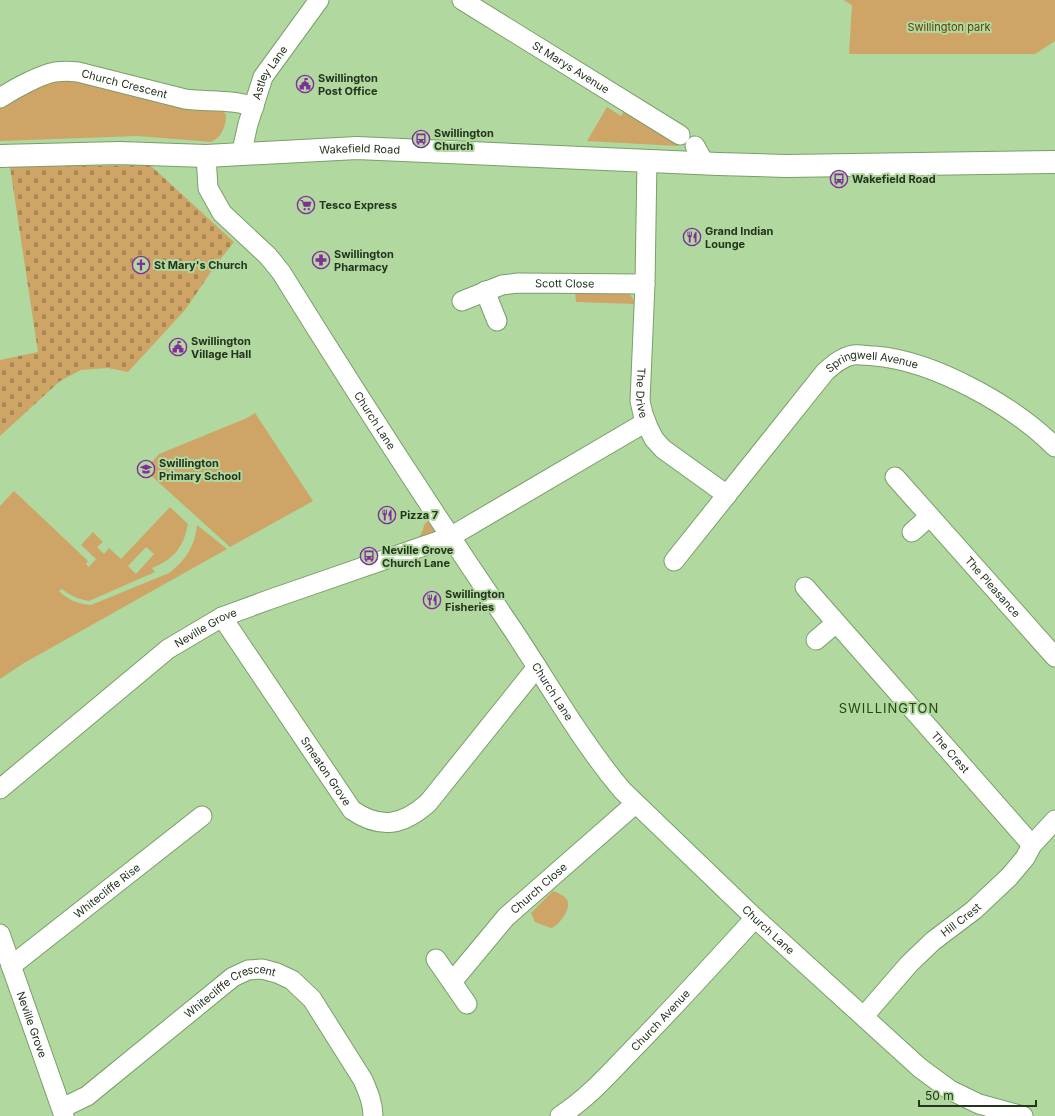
<svg xmlns="http://www.w3.org/2000/svg" width="1055" height="1116" font-family="Inter,sans-serif">
	<style>
		.green { fill: #cea567; fill-rule: evenodd }
		.cemetery { fill: url(#cemetery-stones) }
		.lines { fill: none; stroke-linecap: round; stroke-linejoin: round }
		.minor-casing { stroke: #799f69; stroke-width: 21 }
		.major-casing { stroke: #799f69; stroke-width: 24 }
		.minor { stroke: #fff; stroke-width: 19 }
		.major { stroke: #fff; stroke-width: 22 }
		.labels { text-anchor: middle; dominant-baseline: central; stroke-width: 4; stroke-linejoin: round; paint-order: stroke }
		.park-label { font-size: 11px; fill: #604109; stroke: #b0d89f }
		.street-label { font-size: 11px; fill: #24341d; stroke: #b0d89f }
		.poi-label { font-size: 11px; font-weight: bold; fill: #24341d; stroke: #b0d89f; text-anchor: start }
		.quarter-label { font-size: 13px; letter-spacing: 1px; fill: #254713; stroke: #b0d89f }
	</style>
	<defs>
		<pattern id="cemetery-stones" width="16" height="16" patternUnits="userSpaceOnUse"><rect width="16" height="16" fill="#cea567"/><path d="M2 7V4a2 2 0 0 1 4 0v3zM10 15v-3a2 2 0 0 1 4 0v3z" fill="#a78754"/></pattern>
	</defs>
	<rect width="100%" height="100%" fill="#b0d89f"/>
	<g class="green">
		<path d="M 843,0 L 1055,0 L 1055,41 L 1035,54 L 849,54 L 852,5 Z"/>
		<path d="M 67,77 L 191,108 L 223,111 L 226,115 C 226,125 222,138 211,142 L 138,136 L 0,141 L 0,106 L 36,85 Z"/>
		<path d="M 607,107 L 621,116 L 625,110 L 677,142 L 677,146 L 587,141 Z"/>
		<path d="M 575,292 L 629,293 L 636,304 L 576,302 Z"/>
		<path d="M 255,413 L 313,501 L 230,547 L 145,470 L 159,454 L 247,418 Z"/>
		<path d="M 14,491 L 88,561 L 86,564 L 89,567 L 96,559 L 81,545 L 93,532 L 103,542 L 97,547 L 104,554 L 109,548 L 121,559 L 170,507 L 188,524 C 183,548 174,559 152,568 L 155,572 L 89,601 C 78,599 71,596 62,589 L 59,591 C 68,600 78,604 91,605 L 169,573 C 186,560 195,546 197,525 L 227,549 L 24,663 L 0,679 L 0,506 ZM 146,547 L 154,554 L 136,574 L 128,566 Z"/>
		<path d="M 429,520 L 435,528 L 432,536 L 418,539 L 423,530 L 424,525 Z"/>
		<path d="M 553,891 C 558,893 564,895 567,900 C 572,908 559,926 551,928 L 535,922 L 531,913 Z"/>
	</g>
	<path class="cemetery" d="M 150,165 L 234,242 L 215,266 L 185,310 L 128,372 L 108,368 L 81,370 L 60,381 L 0,436 L 0,360 L 38,352 L 10,167 Z"/>
	<g class="lines">
		<defs>
			<g id="minor">
				<path id="s1" d="M 462,0 L 680,135"/>
				<path id="s2" d="M 0,98 C 14,89 39,75 55,72 C 63,71 70,71 78,72 L 185,99 C 207,102 233,99 254,107"/>
				<path d="M 695,146 L 705,164"/>
				<path id="s3" d="M 241,155 L 248,124 L 263,77 L 319,0"/>
				<path id="s4" d="M 206,156 L 208,188 L 222,213 L 268,256 L 281,272 C 356,393 433,512 513,630 C 549,684 580,740 622,790 L 755,918 L 920,1068 L 950,1090 L 979,1104 L 1023,1116"/>
				<path id="s5" d="M 647,160 L 645,284 L 640,401 L 643,414 L 648,427 L 654,439 L 663,449 L 727,495"/>
				<path d="M 485,291 L 497,321"/>
				<path id="s6" d="M 462,301 L 502,285 L 518,283 L 645,284"/>
				<path id="s7" d="M 895,477 L 1055,657"/>
				<path d="M 912,532 L 929,517"/>
				<path id="s8" d="M 674,561 L 825,372 C 833,365 842,357 853,355 C 860,354 868,356 875,356 C 934,361 1013,405 1055,447"/>
				<path id="s9" d="M 805,587 L 1032,845"/>
				<path id="s10" d="M 222,617 L 352,810 C 381,830 403,825 428,803 L 537,667"/>
				<path d="M 816,640 L 836,623"/>
				<path id="s11" d="M 0,789 L 168,649 L 222,617 L 271,599 L 450,537 L 646,422"/>
				<path id="s12" d="M 0,934 L 64,1116"/>
				<path d="M 436,959 L 467,1004"/>
				<path id="s13" d="M 11,966 L 202,816"/>
				<path id="s14" d="M 452,982 L 506,917 L 635,804"/>
				<path id="s15" d="M 864,1016 L 909,964 L 933,941 L 974,910 L 1009,877 L 1025,858 L 1032,845 L 1055,820"/>
				<path id="s16" d="M 62,1108 L 87,1096 L 233,977 L 248,970 L 262,969 L 277,973 L 292,980 L 312,999 L 363,1080 C 368,1092 373,1103 373,1116"/>
				<path id="s17" d="M 560,1116 C 588,1098 610,1073 632,1050 C 674,1007 715,962 755,918"/>
			</g>
			<g id="major">
				<path id="s18" d="M 0,156 L 119,153 L 206,156 L 357,148 L 718,164 L 786,166 L 1055,162"/>
			</g>
		</defs>
		<use href="#minor" class="minor-casing"/>
		<use href="#major" class="major-casing"/>
		<use href="#minor" class="minor"/>
		<use href="#major" class="major"/>
	</g>
	<defs>
		<symbol id="civic-ring" viewBox="-11 -11 22 22"><circle r="9.5" fill="#b0d89f" stroke="#812e9c" stroke-width="1.5"/><path d="M-.6-6.5H3V-4.5H.6V-3L4-1V1h2V6H-6V1h2V-1L-.6-3ZM-1.2 2.5V6h2.4V2.5Z" fill="#812e9c"/></symbol>
		<symbol id="bus-ring" viewBox="-11 -11 22 22"><circle r="9.5" fill="#b0d89f" stroke="#812e9c" stroke-width="1.5"/><path d="M-5-6H5V4H4V6H2V4H-2V6H-4V4H-5ZM-3.5-4V0h7V-4ZM-3.5 1.2v1.5H-2V1.2ZM2 1.2v1.5H3.5V1.2Z" fill="#812e9c"/></symbol>
		<symbol id="supermarket-ring" viewBox="-11 -11 22 22"><circle r="9.5" fill="#b0d89f" stroke="#812e9c" stroke-width="1.5"/><path d="M-6-5.5h2.5l.6 2H6L4.5 2H-2.5L-4.4-4H-6ZM-1.5 3.2a1.3 1.3 0 1 0 .1 0ZM3 3.2a1.3 1.3 0 1 0 .1 0Z" fill="#812e9c"/></symbol>
		<symbol id="restaurant-ring" viewBox="-11 -11 22 22"><circle r="9.5" fill="#b0d89f" stroke="#812e9c" stroke-width="1.5"/><path d="M-5-6h1v4h1v-4h1v4h1v-4h1v5L-1.5 .5V6h-2V.5L-5-1ZM5-6V6H3V1.5H1.5Q1.5-4 5-6Z" fill="#812e9c"/></symbol>
		<symbol id="pharmacy-ring" viewBox="-11 -11 22 22"><circle r="9.5" fill="#b0d89f" stroke="#812e9c" stroke-width="1.5"/><path d="M-2-6h4v4h4v4h-4v4h-4v-4h-4v-4h4Z" fill="#812e9c"/></symbol>
		<symbol id="church-ring" viewBox="-11 -11 22 22"><circle r="9.5" fill="#b0d89f" stroke="#812e9c" stroke-width="1.5"/><path d="M-1.2-6h2.4v3.5h3.3v2.4h-3.3V6h-2.4V-.1h-3.3v-2.4h3.3Z" fill="#812e9c"/></symbol>
		<symbol id="school-ring" viewBox="-11 -11 22 22"><circle r="9.5" fill="#b0d89f" stroke="#812e9c" stroke-width="1.5"/><path d="M0-5L7-2L0 1L-7-2ZM-4 1L0 2.5L4 1V4Q0 6-4 4Z" fill="#812e9c"/></symbol>
	</defs>
	<g fill-rule="evenodd">
		<use href="#civic-ring" x="295" y="74" width="20" height="20"/>
		<use href="#bus-ring" x="411" y="129" width="20" height="20"/>
		<use href="#bus-ring" x="829" y="169" width="20" height="20"/>
		<use href="#supermarket-ring" x="296" y="195" width="20" height="20"/>
		<use href="#restaurant-ring" x="682" y="227" width="20" height="20"/>
		<use href="#pharmacy-ring" x="311" y="250" width="20" height="20"/>
		<use href="#church-ring" x="131" y="255" width="20" height="20"/>
		<use href="#civic-ring" x="168" y="337" width="20" height="20"/>
		<use href="#school-ring" x="136" y="459" width="20" height="20"/>
		<use href="#restaurant-ring" x="377" y="505" width="20" height="20"/>
		<use href="#bus-ring" x="359" y="546" width="20" height="20"/>
		<use href="#restaurant-ring" x="422" y="590" width="20" height="20"/>
	</g>
	<g class="labels">
		<g class="park-label">
			<text x="949" y="27">Swillington park</text>
		</g>
		<g class="street-label">
			<text stroke="none"><textPath href="#s1" startOffset="128">St Marys Avenue</textPath></text>
			<text stroke="none"><textPath href="#s3" startOffset="88">Astley Lane</textPath></text>
			<text stroke="none"><textPath href="#s2" startOffset="132">Church Crescent</textPath></text>
			<text stroke="none"><textPath href="#s18" startOffset="360">Wakefield Road</textPath></text>
			<text stroke="none"><textPath href="#s6" startOffset="106">Scott Close</textPath></text>
			<text stroke="none"><textPath href="#s8" startOffset="293">Springwell Avenue</textPath></text>
			<text stroke="none"><textPath href="#s5" startOffset="233">The Drive</textPath></text>
			<text stroke="none"><textPath href="#s4" startOffset="320">Church Lane</textPath></text>
			<text stroke="none"><textPath href="#s7" startOffset="147">The Pleasance</textPath></text>
			<text stroke="none"><textPath href="#s11" startOffset="262">Neville Grove</textPath></text>
			<text stroke="none"><textPath href="#s4" startOffset="644">Church Lane</textPath></text>
			<text stroke="none"><textPath href="#s9" startOffset="220">The Crest</textPath></text>
			<text stroke="none"><textPath href="#s10" startOffset="186">Smeaton Grove</textPath></text>
			<text stroke="none"><textPath href="#s14" startOffset="128">Church Close</textPath></text>
			<text stroke="none"><textPath href="#s13" startOffset="122">Whitecliffe Rise</textPath></text>
			<text stroke="none"><textPath href="#s15" startOffset="137">Hill Crest</textPath></text>
			<text stroke="none"><textPath href="#s4" startOffset="967">Church Lane</textPath></text>
			<text stroke="none"><textPath href="#s16" startOffset="208">Whitecliffe Crescent</textPath></text>
			<text stroke="none"><textPath href="#s17" startOffset="139">Church Avenue</textPath></text>
			<text stroke="none"><textPath href="#s12" startOffset="96">Neville Grove</textPath></text>
		</g>
		<g class="poi-label">
			<text x="318" y="78">Swillington<tspan x="318" dy="13">Post Office</tspan></text>
			<text x="434" y="133">Swillington<tspan x="434" dy="13">Church</tspan></text>
			<text x="852" y="179">Wakefield Road</text>
			<text x="319" y="205">Tesco Express</text>
			<text x="705" y="231">Grand Indian<tspan x="705" dy="13">Lounge</tspan></text>
			<text x="334" y="254">Swillington<tspan x="334" dy="13">Pharmacy</tspan></text>
			<text x="154" y="265">St Mary's Church</text>
			<text x="191" y="341">Swillington<tspan x="191" dy="13">Village Hall</tspan></text>
			<text x="159" y="463">Swillington<tspan x="159" dy="13">Primary School</tspan></text>
			<text x="400" y="515">Pizza 7</text>
			<text x="382" y="550">Neville Grove<tspan x="382" dy="13">Church Lane</tspan></text>
			<text x="445" y="594">Swillington<tspan x="445" dy="13">Fisheries</tspan></text>
		</g>
		<g class="quarter-label">
			<text x="889" y="708">SWILLINGTON</text>
		</g>
	</g>
	<path d="M919 1100v6h117v-6" fill="none" stroke="#24341d" stroke-width="2"/>
	<text x="925" y="1100" font-size="12" fill="#24341d" stroke="#b0d89f" stroke-width="3" paint-order="stroke">50 m</text>
</svg>
